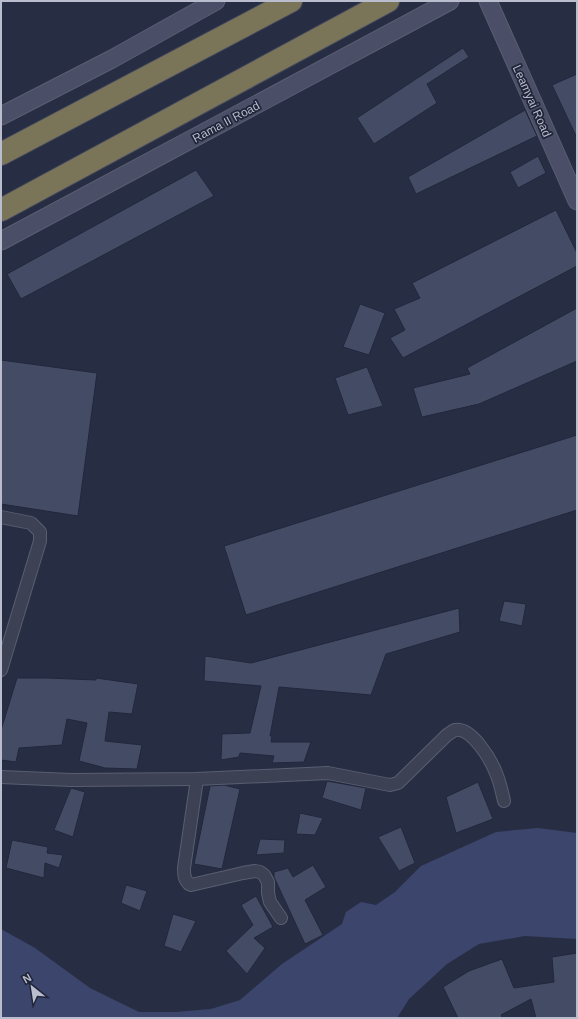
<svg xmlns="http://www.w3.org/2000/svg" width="578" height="1019" font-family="Arial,sans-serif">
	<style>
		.water { fill: #3c456b }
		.building { fill: #444b64; stroke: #22273b }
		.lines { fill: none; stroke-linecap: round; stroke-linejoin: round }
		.street-casing { stroke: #5a5e71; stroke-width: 14 }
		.secondary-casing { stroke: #5a5e71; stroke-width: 19 }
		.highway-casing { stroke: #464b5e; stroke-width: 24 }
		.street { stroke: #3c4154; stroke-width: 12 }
		.secondary { stroke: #4a4f67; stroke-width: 17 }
		.highway { stroke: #7a7459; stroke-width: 22 }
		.labels { text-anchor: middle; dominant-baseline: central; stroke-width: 3.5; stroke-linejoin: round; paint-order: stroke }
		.street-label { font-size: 12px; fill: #b9bdcd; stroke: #202539 }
	</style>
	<rect width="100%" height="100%" fill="#272e44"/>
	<path class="water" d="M 538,828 L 577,833 L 577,939 L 525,936 L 479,944 L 447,964 L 409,999 L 397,1018 L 1,1018 L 1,929 L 35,948 L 90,988 L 139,1012 L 176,1012 L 211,1009 L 240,1000 L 282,964 L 342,924 L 346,912 L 361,902 L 376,905 L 395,892 L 421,866 L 496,832 Z"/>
	<g class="building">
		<path d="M 463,48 L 469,57 L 427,84 L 437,103 L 374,144 L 357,118 Z"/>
		<path d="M 577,74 L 577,138 L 552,85 Z"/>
		<path d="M 525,110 L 537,136 L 416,194 L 408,177 Z"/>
		<path d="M 538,156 L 546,173 L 518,188 L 510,172 Z"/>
		<path d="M 196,170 L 214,196 L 21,299 L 7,274 Z"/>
		<path d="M 556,210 L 577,253 L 577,266 L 403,358 L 390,338 L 405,330 L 394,309 L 420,298 L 412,283 Z"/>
		<path d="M 360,304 L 385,313 L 369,355 L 343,347 Z"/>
		<path d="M 577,308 L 577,361 L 479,404 L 422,417 L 413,388 L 470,374 L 467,368 Z"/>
		<path d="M 1,360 L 97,373 L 78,516 L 1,504 Z"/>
		<path d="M 367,367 L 383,406 L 348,415 L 335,378 Z"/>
		<path d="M 577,435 L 577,510 L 246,615 L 224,546 Z"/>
		<path d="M 504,601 L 526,604 L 522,626 L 499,621 Z"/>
		<path d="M 459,608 L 460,632 L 386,654 L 371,695 L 279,687 L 270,736 L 272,736 L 271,742 L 311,742 L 304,762 L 272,763 L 274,756 L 240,753 L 239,757 L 221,760 L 222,734 L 250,733 L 261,686 L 204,681 L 205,656 L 251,663 Z"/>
		<path d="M 17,678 L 47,678 L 96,680 L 96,678 L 138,684 L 132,714 L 109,712 L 105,741 L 142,745 L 137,769 L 105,768 L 79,761 L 87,723 L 67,719 L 62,745 L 19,748 L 16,762 L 1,760 L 1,730 Z"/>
		<path d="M 327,781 L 366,788 L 361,810 L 322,798 Z"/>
		<path d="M 478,782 L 493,819 L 456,833 L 446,797 Z"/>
		<path d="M 224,785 L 240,789 L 222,869 L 194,864 L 210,786 Z"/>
		<path d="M 71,788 L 85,792 L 73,837 L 54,830 Z"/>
		<path d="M 300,813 L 323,818 L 315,835 L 296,834 Z"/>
		<path d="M 401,827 L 415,863 L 399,871 L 378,837 Z"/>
		<path d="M 260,839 L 285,840 L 284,853 L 256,855 Z"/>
		<path d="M 12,840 L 48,847 L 47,853 L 63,855 L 59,868 L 45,863 L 44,878 L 6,868 Z"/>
		<path d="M 313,865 L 326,887 L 305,900 L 323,935 L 305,944 L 274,877 L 274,872 L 288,868 L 293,877 Z"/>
		<path d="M 126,885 L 147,891 L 140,911 L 121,903 Z"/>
		<path d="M 256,896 L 273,927 L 254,938 L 265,948 L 247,974 L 226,951 L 253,925 L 241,905 Z"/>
		<path d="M 173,914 L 196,921 L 181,952 L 164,946 Z"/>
		<path d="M 577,953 L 577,1018 L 536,1018 L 531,999 L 501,1015 L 502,1018 L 458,1018 L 443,987 L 469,971 L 502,959 L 514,988 L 554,982 L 552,957 Z"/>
	</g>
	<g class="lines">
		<defs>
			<g id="street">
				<path d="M 1,517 L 31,523 L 40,532 L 40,541 L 1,670"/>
				<path d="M 1,777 L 71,780 L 197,779 L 328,773 L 390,785 L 398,783 L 447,735 C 449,734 452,731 455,730 C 472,727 491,760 496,773 C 500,782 502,792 504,801"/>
				<path d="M 197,779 L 184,868 C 184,874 184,879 189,884 L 191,885 L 243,873 L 255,871 L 260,872 L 264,875 L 268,882 L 268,893 L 270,902 L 281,918"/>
			</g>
			<g id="secondary">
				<path d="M 488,1 L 577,201"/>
				<path d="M 1,116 L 112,59 L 216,1"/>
				<path d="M 1,241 L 450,1"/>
			</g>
			<g id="highway">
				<path d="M 1,154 L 291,1"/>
				<path d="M 1,210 L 388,1"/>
			</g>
		</defs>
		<use href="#street" class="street-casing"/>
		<use href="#secondary" class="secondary-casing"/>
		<use href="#highway" class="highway-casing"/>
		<use href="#street" class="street"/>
		<use href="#secondary" class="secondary"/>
		<use href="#highway" class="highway"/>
	</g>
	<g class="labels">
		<g class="street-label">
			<text transform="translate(532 101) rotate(66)">Leamyai Road</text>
			<text transform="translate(226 122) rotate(-28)">Rama II Road</text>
		</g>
	</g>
	<rect width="578" height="1019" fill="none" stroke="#b9bdcd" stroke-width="4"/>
	<g transform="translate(32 987) rotate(330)" stroke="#202539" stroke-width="3" paint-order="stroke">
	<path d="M0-3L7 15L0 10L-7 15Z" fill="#b9bdcd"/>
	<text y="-6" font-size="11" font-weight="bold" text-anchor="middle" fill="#b9bdcd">N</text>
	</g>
</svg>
